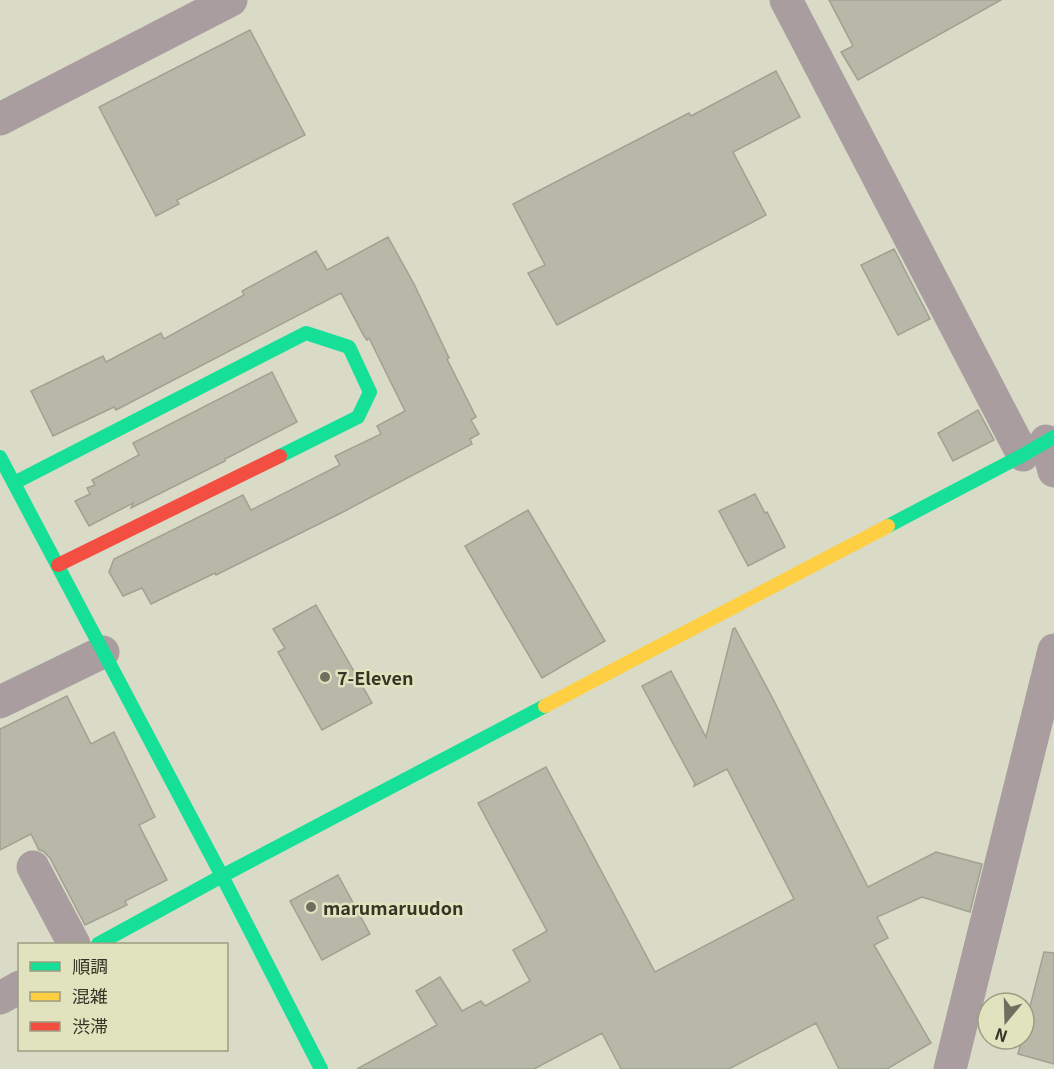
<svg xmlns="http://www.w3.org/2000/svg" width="1054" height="1069" font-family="Georgia,'Noto Sans JP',serif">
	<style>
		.building { fill: #b7b8a8; stroke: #a0a191; stroke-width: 1.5 }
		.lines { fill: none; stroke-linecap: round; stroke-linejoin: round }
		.street { stroke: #aa9da0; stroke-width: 33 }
		.fast { stroke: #16e098; stroke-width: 14 }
		.slow { stroke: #ffcf43; stroke-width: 14 }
		.jam { stroke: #f24e42; stroke-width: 14 }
		.poi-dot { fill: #6e6f5e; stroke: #e1e3be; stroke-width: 2 }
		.labels { text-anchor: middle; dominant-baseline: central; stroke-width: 5; stroke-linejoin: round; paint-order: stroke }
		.poi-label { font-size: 18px; font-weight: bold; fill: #343526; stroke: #e1e3be; text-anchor: start }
	</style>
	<rect width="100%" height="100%" fill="#d9dbc6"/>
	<g class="building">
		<path d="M 829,0 L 1001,0 L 858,80 L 841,52 L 853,46 Z"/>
		<path d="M 250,30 L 305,135 L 177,200 L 179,204 L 156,216 L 99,107 Z"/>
		<path d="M 776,71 L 800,117 L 733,152 L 766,215 L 557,325 L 528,273 L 545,265 L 513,204 L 689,113 L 691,116 Z"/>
		<path d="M 388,237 L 414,284 L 449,358 L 447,359 L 476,417 L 471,420 L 479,434 L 470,439 L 472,444 L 341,513 L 216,575 L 215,573 L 151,604 L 142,588 L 123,596 L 109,572 L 114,559 L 243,495 L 251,510 L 340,465 L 335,456 L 381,434 L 377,426 L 405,411 L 369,338 L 367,340 L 364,336 L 341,293 L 116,410 L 114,407 L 53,436 L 31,391 L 103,356 L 106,362 L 161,333 L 164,339 L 244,295 L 242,291 L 316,251 L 327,270 Z"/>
		<path d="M 894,249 L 930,319 L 898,335 L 861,265 Z"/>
		<path d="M 272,372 L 297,422 L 225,459 L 225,461 L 131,508 L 133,503 L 89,526 L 75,501 L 90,494 L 87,488 L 95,485 L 92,480 L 139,455 L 133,443 Z"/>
		<path d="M 978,410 L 994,440 L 953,461 L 938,433 Z"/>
		<path d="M 755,494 L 765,513 L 767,512 L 785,547 L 748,566 L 719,511 Z"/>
		<path d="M 528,510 L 605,641 L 542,678 L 465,546 Z"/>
		<path d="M 316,605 L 372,703 L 322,730 L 278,652 L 285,648 L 273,629 Z"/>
		<path d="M 735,628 L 773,699 L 868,887 L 936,852 L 982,864 L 970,912 L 922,897 L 877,917 L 888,938 L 874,945 L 931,1043 L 887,1069 L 839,1069 L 816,1023 L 729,1069 L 621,1069 L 602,1033 L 534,1069 L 357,1069 L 437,1025 L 416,991 L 440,977 L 462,1011 L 481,1001 L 485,1006 L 530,981 L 513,950 L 547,931 L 478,803 L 546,767 L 655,972 L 794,899 L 727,769 L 694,786 L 695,784 L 642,686 L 671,671 L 706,737 L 733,629 Z"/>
		<path d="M 67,696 L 91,744 L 114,732 L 155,817 L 139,825 L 167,880 L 125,901 L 127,905 L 85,925 L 50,858 L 43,851 L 39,850 L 31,834 L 0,850 L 0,729 Z"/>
		<path d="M 338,875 L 370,934 L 322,960 L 290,901 Z"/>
		<path d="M 1044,952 L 1054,953 L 1054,1064 L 1018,1054 L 1022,1039 L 1024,1039 L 1024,1030 Z"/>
	</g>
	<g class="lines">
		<g class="street">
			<path d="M 786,0 L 1023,455"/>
			<path d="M 0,119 L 231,0"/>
			<path d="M 1046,441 L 1054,471"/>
			<path d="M 0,702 L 103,652"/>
			<path d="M 33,867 L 74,944"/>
			<path d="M 0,998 L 20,987"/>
			<path d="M 950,1069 L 1054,650"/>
		</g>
		<g class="fast">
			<path d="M 0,457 L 222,876 L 321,1069"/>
			<path d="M 14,483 L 306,333 L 349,347 L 370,392 L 358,417 L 280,456"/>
			<path d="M 888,526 L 1023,455 L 1054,437"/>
			<path d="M 98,944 L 222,876 L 545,706"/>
		</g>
		<path class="slow" d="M 545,706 L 888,526"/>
		<path class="jam" d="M 58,565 L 280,456"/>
	</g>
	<g class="poi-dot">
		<circle cx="325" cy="677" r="6"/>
		<circle cx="311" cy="907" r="6"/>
	</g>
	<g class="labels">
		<g class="poi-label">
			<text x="337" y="677">7-Eleven</text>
			<text x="323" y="907">marumaruudon</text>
		</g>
	</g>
	<rect x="18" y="943" width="210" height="108" fill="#e1e3be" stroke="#9c9d81" stroke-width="1.5"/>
	<rect x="30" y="962" width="30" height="9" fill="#16e098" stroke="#9c9d81" stroke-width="1.5"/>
	<text x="72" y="973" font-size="18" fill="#343526">順調</text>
	<rect x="30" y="992" width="30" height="9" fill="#ffcf43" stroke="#9c9d81" stroke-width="1.5"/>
	<text x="72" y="1003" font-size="18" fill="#343526">混雑</text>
	<rect x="30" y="1022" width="30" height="9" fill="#f24e42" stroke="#9c9d81" stroke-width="1.5"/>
	<text x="72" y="1033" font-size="18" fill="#343526">渋滞</text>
	<g transform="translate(1006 1021) rotate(199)"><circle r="28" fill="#e1e3be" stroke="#9c9d81" stroke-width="1.5"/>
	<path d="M0-4.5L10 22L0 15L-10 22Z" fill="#6e6f5e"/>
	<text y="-9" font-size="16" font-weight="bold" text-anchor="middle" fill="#343526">N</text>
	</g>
</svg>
